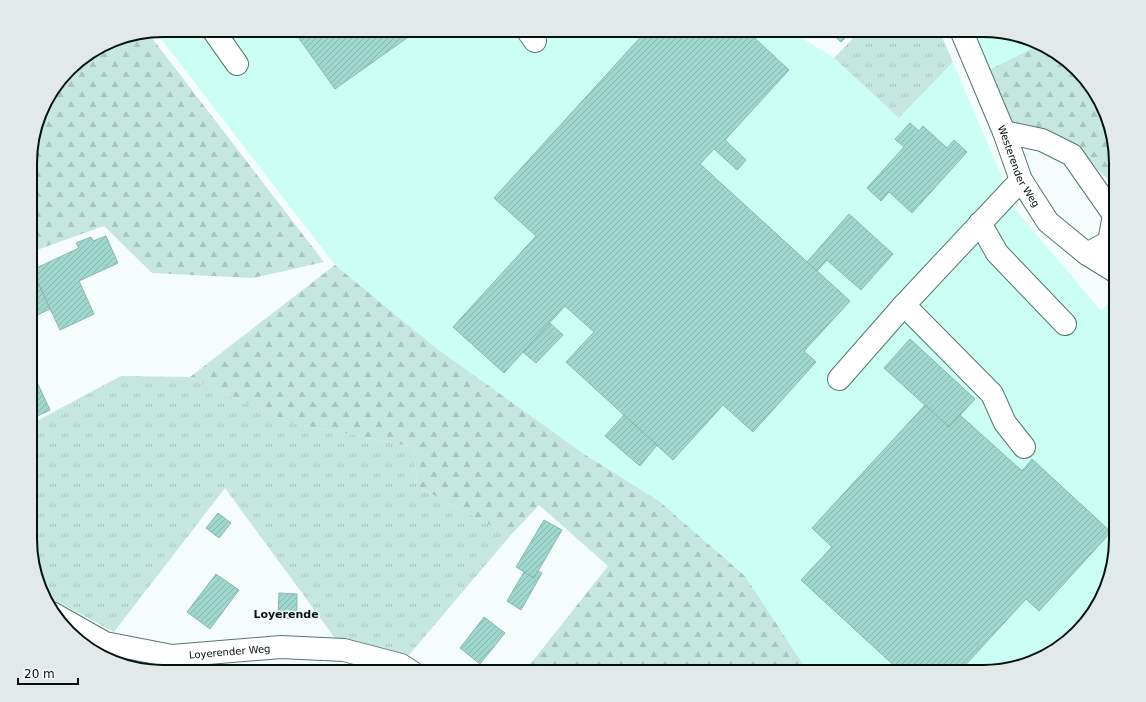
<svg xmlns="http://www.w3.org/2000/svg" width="1146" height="702" font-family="'DejaVu Sans',sans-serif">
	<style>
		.built { fill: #cbfff4 }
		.grass { fill: url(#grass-tufts) }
		.forest { fill: url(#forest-firs) }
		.building { fill: url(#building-hatch); stroke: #8eb6ad }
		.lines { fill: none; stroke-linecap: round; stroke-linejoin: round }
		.minor-casing { stroke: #527870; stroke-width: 24 }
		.minor { stroke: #fff; stroke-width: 22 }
		.labels { text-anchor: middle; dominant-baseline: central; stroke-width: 3; stroke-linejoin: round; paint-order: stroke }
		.street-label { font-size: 10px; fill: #03110f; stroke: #f5fdfc }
		.neighbourhood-label { font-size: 11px; font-weight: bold; fill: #03110f; stroke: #f5fdfc }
		.rim { fill: none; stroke: #03110f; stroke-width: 2 }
	</style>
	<defs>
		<pattern id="grass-tufts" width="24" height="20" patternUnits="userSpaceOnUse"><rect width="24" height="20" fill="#c5e7e0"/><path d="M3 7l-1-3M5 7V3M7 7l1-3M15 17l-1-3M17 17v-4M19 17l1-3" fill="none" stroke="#a8c5bf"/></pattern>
		<pattern id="forest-firs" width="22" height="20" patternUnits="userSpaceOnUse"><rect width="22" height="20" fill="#c5e7e0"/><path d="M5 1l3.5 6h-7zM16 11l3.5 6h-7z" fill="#a8c5bf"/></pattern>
		<pattern id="building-hatch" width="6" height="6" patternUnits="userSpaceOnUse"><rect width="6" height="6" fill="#9ed7cc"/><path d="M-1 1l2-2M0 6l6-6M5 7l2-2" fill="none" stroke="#86b8ae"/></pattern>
	</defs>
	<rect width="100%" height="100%" fill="#f5fdfc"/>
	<g class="built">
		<path d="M 163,30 L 789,30 L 834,58 L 899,118 L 953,62 L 1016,210 L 1101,311 L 1116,295 L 1116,548 L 1100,601 L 1072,632 L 1050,654 L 992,672 L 808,672 L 745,576 L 659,501 L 584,454 L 436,348 L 335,265 L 155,31 Z"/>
		<path d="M 970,30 L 984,30 L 1039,45 L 987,71 Z"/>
	</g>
	<g class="grass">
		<path d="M 861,30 L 939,30 L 953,62 L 899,118 L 834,58 Z"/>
		<path d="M 121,376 L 190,377 L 288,422 L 414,447 L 417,486 L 510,536 L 409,655 L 337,641 L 225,488 L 114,632 L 45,595 L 31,556 L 31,424 Z"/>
	</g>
	<g class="forest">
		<path d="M 148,33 L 324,262 L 253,278 L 152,273 L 104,226 L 31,252 L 31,146 L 44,104 L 75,63 L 112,40 Z"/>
		<path d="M 1039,45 L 1050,48 L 1094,89 L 1116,154 L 1116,188 L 1079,150 L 1009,125 L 987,71 Z"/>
		<path d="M 335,265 L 436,348 L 584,454 L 659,501 L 745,576 L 808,672 L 524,672 L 608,566 L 539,505 L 510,536 L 417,486 L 414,447 L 288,422 L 190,377 Z"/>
		<path d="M 78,637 L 161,662 L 158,671 L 96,654 Z"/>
		<path d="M 175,666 L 236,667 L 310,670 L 304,672 L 174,672 Z"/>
	</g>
	<g class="building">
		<path d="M 293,30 L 418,30 L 335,89 Z"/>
		<path d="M 647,30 L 746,30 L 789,70 L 725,140 L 746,160 L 737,170 L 714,149 L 700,164 L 850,301 L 804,351 L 816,362 L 753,432 L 723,405 L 673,460 L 566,362 L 594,332 L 565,306 L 504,373 L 453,327 L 536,236 L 494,198 Z"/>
		<path d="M 828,30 L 853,30 L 841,42 Z"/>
		<path d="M 910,123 L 919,131 L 923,126 L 947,148 L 954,140 L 967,152 L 912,213 L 889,192 L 881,201 L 867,188 L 904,147 L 895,139 Z"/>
		<path d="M 849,214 L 893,254 L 861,290 L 827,260 L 817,271 L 807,262 Z"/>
		<path d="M 106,236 L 118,263 L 79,281 L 94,314 L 60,330 L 32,270 L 79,248 L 76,243 L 91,237 L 93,241 Z"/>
		<path d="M 31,268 L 50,309 L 31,318 Z"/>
		<path d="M 550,323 L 563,335 L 536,363 L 523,352 Z"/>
		<path d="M 910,339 L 975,399 L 949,427 L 884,368 Z"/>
		<path d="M 31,369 L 50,410 L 31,419 Z"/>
		<path d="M 925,405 L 949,427 L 960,415 L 1022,471 L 1032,459 L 1111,532 L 1039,611 L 1026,599 L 959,672 L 901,672 L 801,580 L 832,547 L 812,528 Z"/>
		<path d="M 624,415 L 657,445 L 640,466 L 605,436 Z"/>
		<path d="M 218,513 L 231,523 L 219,538 L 206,528 Z"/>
		<path d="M 544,520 L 562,530 L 534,578 L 516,567 Z"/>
		<path d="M 538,571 L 542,573 L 521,610 L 507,601 L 524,572 L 534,578 Z"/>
		<path d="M 216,574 L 239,590 L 210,629 L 187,612 Z"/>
		<path d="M 279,593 L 297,594 L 297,619 L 278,618 Z"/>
		<path d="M 484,617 L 505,633 L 480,664 L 460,648 Z"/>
	</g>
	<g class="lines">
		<defs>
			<g id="minor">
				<path d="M 213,30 L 237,64"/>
				<path d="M 527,30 L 535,41"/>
				<path id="s1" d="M 961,30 L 1004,132 L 1021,180 L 1048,222 L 1087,254 L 1116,272"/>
				<path d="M 1004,132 L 1042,140 L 1072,155 L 1114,215 L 1109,242 L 1087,254"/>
				<path d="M 980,223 L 997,253 L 1065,324"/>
				<path d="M 904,305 L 992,394 L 1005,423 L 1024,447"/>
				<path d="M 839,379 L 904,305 L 1021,180"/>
				<path id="s2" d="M 52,613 L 105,643 L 172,656 L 281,647 L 344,650 L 401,665 L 412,672"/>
			</g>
		</defs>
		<use href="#minor" class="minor-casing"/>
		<use href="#minor" class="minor"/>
	</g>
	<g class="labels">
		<g class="street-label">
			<text stroke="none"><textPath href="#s1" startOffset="148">Westerender Weg</textPath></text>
			<text stroke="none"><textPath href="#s2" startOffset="187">Loyerender Weg</textPath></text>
		</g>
		<g class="neighbourhood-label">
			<text x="286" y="614">Loyerende</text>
		</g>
	</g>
	<path d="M0 0H1146V702H0ZM163 37H983A126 126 0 0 1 1109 163V539A126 126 0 0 1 983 665H163A126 126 0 0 1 37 539V163A126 126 0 0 1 163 37Z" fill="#e2eae9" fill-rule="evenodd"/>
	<path class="rim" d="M163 37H983A126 126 0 0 1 1109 163V539A126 126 0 0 1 983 665H163A126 126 0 0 1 37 539V163A126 126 0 0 1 163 37Z"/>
	<path d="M18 678v6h60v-6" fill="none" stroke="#03110f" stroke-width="2"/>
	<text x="24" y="678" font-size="12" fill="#03110f" stroke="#f5fdfc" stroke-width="3" paint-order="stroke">20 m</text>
</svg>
